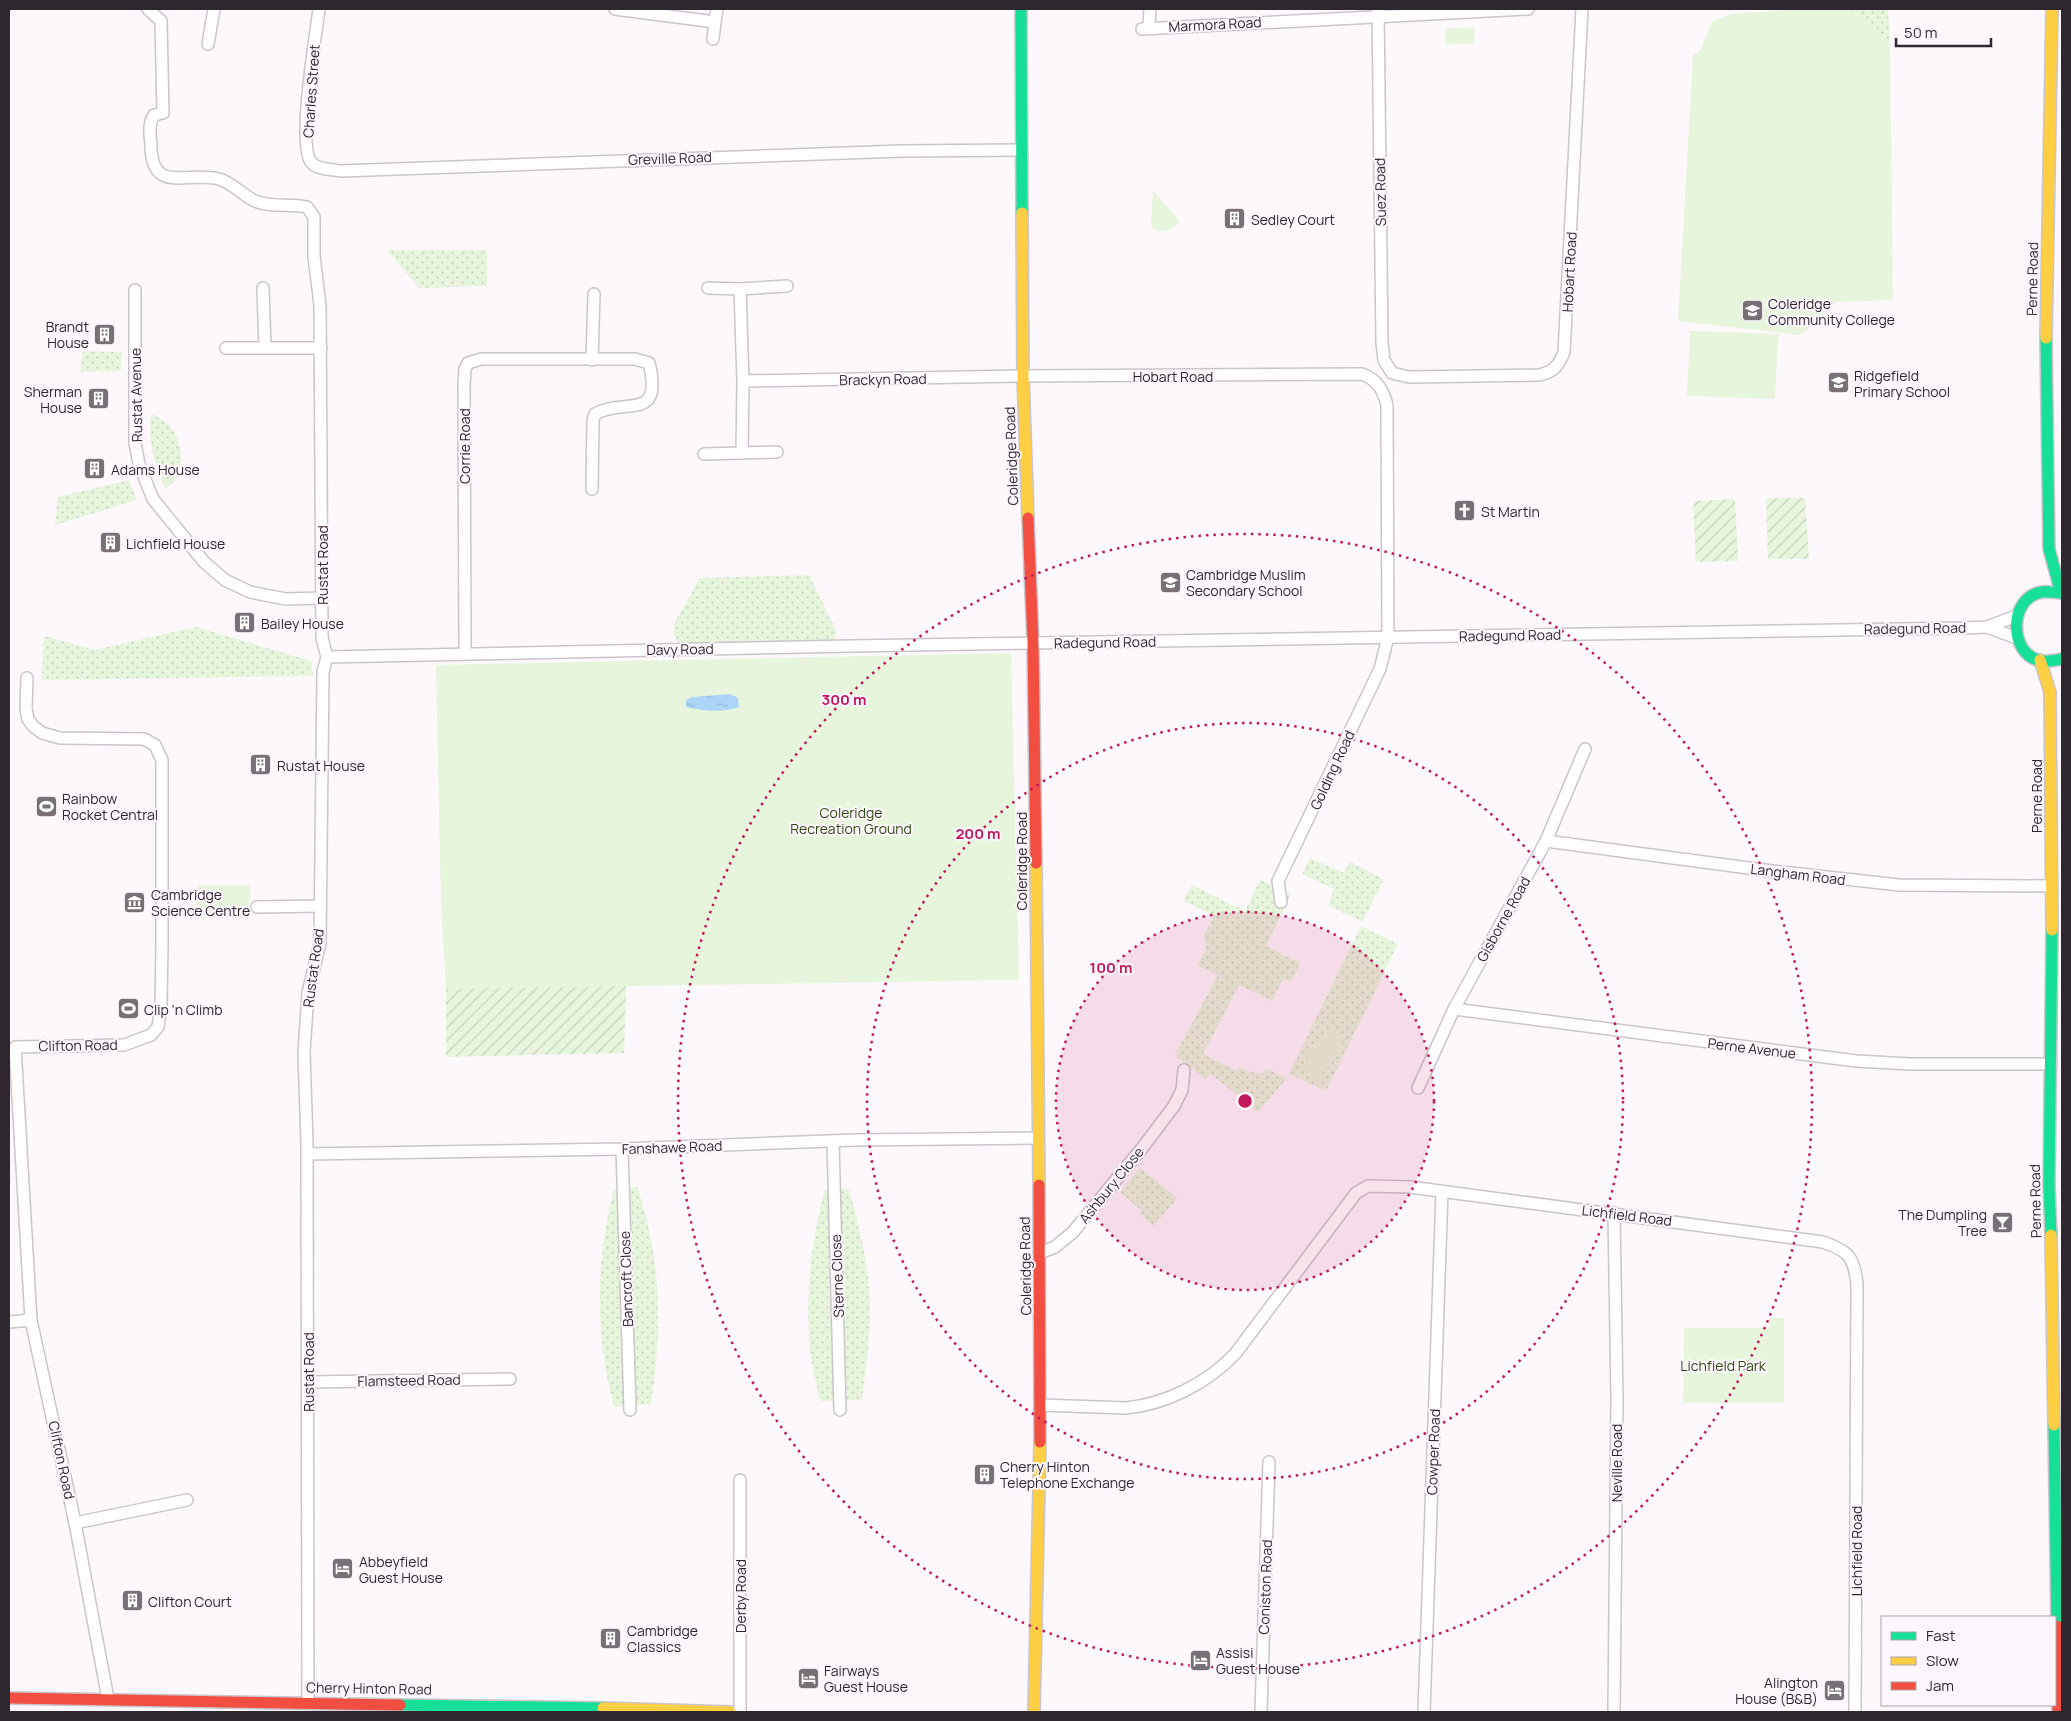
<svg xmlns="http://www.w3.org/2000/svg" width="2071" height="1721" font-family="Manrope,sans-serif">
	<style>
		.grass { fill: url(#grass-dots) }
		.park { fill: #e7f5dc }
		.garden { fill: url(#garden-furrows) }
		.water { fill: url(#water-ripples) }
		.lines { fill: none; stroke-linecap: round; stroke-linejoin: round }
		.street-casing { stroke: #cbc5cb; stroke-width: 14 }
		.fast-casing { stroke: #cbc5cb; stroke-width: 14 }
		.slow-casing { stroke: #cbc5cb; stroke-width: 14 }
		.jam-casing { stroke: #cbc5cb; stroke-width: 14 }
		.street { stroke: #fffeff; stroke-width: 11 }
		.fast { stroke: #16e098; stroke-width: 11 }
		.slow { stroke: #ffcf43; stroke-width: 11 }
		.jam { stroke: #f24e42; stroke-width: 11 }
		.ring { fill: none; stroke: #c2185b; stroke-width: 2.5; stroke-dasharray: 2.5 5 }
		.labels { text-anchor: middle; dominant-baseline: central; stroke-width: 4; stroke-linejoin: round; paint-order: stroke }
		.street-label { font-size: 14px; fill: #2f272f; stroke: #fef6fd }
		.poi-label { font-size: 14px; fill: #2f272f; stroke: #fef6fd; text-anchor: start }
		.park-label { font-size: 14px; fill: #2d4a14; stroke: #fef6fd }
		.centre { fill: #c2185b; stroke: #fef6fd; stroke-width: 2.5 }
		.ring-label { font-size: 15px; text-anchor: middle; font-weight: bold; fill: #c2185b; stroke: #fef6fd; stroke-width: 4; stroke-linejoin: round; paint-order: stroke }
	</style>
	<defs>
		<pattern id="grass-dots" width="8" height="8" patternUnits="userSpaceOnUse" patternTransform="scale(1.25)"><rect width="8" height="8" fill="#e7f5dc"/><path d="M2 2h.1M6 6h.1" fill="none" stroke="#c6d2bd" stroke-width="1.8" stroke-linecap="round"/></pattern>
		<pattern id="garden-furrows" width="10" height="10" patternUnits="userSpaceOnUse" patternTransform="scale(1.25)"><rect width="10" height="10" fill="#e7f5dc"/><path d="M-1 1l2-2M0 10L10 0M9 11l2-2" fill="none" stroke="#c6d2bd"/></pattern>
		<pattern id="water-ripples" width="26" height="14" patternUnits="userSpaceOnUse" patternTransform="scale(1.25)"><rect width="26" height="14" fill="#add5f8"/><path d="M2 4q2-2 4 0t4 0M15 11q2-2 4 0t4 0" fill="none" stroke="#95b7d5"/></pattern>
	</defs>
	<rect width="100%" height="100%" fill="#fcf8fc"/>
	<g class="grass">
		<path d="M 1845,9 L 1888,9 L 1890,43 L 1866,18 Z"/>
		<path d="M 387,250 L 487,250 L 487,286 L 419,288 Z"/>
		<path d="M 83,351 L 122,352 L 121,371 L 80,372 Z"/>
		<path d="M 151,414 C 158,417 163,419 168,424 C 183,439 189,477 165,488 C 154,459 148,445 151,414 Z"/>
		<path d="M 129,480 L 137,500 L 55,525 L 58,497 Z"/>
		<path d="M 809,575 L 837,632 L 834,640 L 678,643 L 674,635 L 674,624 L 700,578 Z"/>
		<path d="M 196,627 L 311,661 L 313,676 L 42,680 L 44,636 L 95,650 Z"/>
		<path d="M 1310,858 L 1344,873 L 1350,862 L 1384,879 L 1362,922 L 1328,905 L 1334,889 L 1302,874 Z"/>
		<path d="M 1260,880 L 1291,894 L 1266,946 L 1300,963 L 1291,982 L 1283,979 L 1272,1001 L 1239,985 L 1203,1054 L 1237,1071 L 1240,1067 L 1250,1072 L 1263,1073 L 1267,1069 L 1287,1078 L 1258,1112 L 1211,1074 L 1205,1079 L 1175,1055 L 1218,975 L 1197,965 L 1206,950 L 1204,935 L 1214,916 L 1183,900 L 1192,885 L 1245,911 Z"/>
		<path d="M 1361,926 L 1398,944 L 1326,1091 L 1289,1074 Z"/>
		<path d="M 1140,1168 L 1177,1198 L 1154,1226 L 1140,1214 L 1142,1211 L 1120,1192 Z"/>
		<path d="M 637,1187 C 662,1258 662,1330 651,1404 L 614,1407 C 595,1332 595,1264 614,1189 Z"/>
		<path d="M 849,1189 C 857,1218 864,1246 868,1276 C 873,1317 867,1359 862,1400 L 820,1401 C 817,1384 811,1366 810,1348 C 805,1295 811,1241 825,1190 Z"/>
	</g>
	<g class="park">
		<path d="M 1803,9 L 1845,9 L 1866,18 L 1890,43 L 1893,300 L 1835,302 L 1817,323 L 1799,335 L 1678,321 L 1693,56 L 1701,49 L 1712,21 L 1732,14 Z"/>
		<path d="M 1474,27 L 1475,43 L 1446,45 L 1445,29 Z"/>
		<path d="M 1153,190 L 1179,221 C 1172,230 1165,233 1153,229 L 1151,225 Z"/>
		<path d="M 1690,331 L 1778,334 L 1775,399 L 1687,396 Z"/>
		<path d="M 1011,653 L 1019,980 L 446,989 L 441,904 L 436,665 Z"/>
		<path d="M 197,885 L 250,885 L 249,918 L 196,918 Z"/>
		<path d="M 1327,1029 L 1338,1031 L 1343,1041 C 1337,1057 1329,1067 1317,1079 L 1306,1075 L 1303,1067 L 1314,1044 Z"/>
		<path d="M 1769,1318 L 1784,1318 L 1784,1403 L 1683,1403 L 1684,1328 L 1769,1328 Z"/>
	</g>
	<g class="garden">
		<path d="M 1766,498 L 1805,498 L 1809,559 L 1768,559 Z"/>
		<path d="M 1735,499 L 1738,561 L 1696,562 L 1693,501 Z"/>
		<path d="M 626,986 L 624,1053 L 446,1057 L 446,989 Z"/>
	</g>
	<path class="water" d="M 730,694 L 738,698 L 739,707 C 722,713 704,711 686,707 L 686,700 L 692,697 Z"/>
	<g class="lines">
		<defs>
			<g id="street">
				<path d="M 148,9 L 161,21 L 163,113 L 154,115 C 148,124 150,134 151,145 C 151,195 188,171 219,179 C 233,183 242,195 255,201 C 271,208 290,203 307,207 L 314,217 L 314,256 L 320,305 L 322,638 L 327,657 L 323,672 L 320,943 L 308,993 L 304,1052 L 307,1144 L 308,1702"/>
				<path d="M 319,9 C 316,35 297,144 311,162 C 317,170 331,169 340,171 L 902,151 L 1021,150"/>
				<path d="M 615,9 L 715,22 L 717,9"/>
				<path d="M 1378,9 L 1382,343 L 1384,360 L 1392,373 L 1409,377 L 1539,375 C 1554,372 1559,365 1564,352 L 1582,9"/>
				<path d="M 1149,28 L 1150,9"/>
				<path d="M 1142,29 L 1528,9"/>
				<path d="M 713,39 L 715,22"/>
				<path d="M 208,44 L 214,9"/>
				<path d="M 263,288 L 265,347"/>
				<path d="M 708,288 L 740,289 L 743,381 L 742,453 L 777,452"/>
				<path d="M 740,289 L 787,286"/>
				<path d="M 135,290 L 135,443 L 139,464 L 153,499 L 204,562 L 225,580 L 250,592 L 286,599 L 322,598"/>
				<path d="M 226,348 L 321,348"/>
				<path d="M 592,360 L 594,294"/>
				<path d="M 743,381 L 1023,376 L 1362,374 C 1378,380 1383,390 1387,405 L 1388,637 L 1380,669 L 1278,881 L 1281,902"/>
				<path d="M 704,454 L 742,453"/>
				<path d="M 1987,627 L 2017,638"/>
				<path d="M 465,654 L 464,385 L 465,369 L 468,363 L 481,359 L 635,359 L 649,363 C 664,423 624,397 595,414 L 593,420 L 592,489"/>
				<path d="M 327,657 L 850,646 L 1962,628 L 1987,627 L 2016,616"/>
				<path d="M 27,678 L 26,709 L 28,719 L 33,726 L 42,733 L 60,738 L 144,739 L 155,745 L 162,760 L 162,943 L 161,1006 L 158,1027 L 151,1035 L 124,1045 L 15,1047 L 31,1320 L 75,1523 L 108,1699"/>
				<path d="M 1546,841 L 1756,869 L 1899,885 L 2052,886"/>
				<path d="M 257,907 L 319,906"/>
				<path d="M 1454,1009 L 1856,1061 L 1910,1064 L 2051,1064"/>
				<path d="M 1418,1088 L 1454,1009 L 1546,841 L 1585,749"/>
				<path d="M 833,1141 L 840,1410"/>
				<path d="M 622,1149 L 630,1410"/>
				<path d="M 307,1154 L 622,1149 L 855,1140 L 1038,1138"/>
				<path d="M 1040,1253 L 1055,1247 L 1073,1232 L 1143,1147 L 1174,1106 L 1182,1090 L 1184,1070"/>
				<path d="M 9,1322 L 31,1320"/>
				<path d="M 308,1382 L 510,1379"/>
				<path d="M 1041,1405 L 1126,1408 C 1167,1404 1207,1383 1235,1354 L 1356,1193 L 1368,1186 L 1410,1187 L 1823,1242 C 1849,1251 1854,1257 1857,1284 L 1855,1712"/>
				<path d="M 740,1480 L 740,1712"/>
				<path d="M 75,1523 L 187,1500"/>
				<path d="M 1261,1712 L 1269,1462"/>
				<path d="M 1424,1712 L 1442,1192"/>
				<path d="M 1614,1712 L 1617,1398 L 1614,1213"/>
			</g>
			<g id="fast">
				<path d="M 1021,9 L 1022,213"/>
				<path d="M 2046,338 L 2049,549 L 2061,593"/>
				<path d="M 2062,593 C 2056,593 2048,591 2042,592 C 2008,597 2008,656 2042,661 C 2048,662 2056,660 2062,659"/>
				<path d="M 2051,1235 L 2049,1186 L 2052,930"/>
				<path d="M 2054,1425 L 2057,1626"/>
				<path d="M 400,1705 L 603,1708"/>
			</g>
			<g id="slow">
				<path d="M 1022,213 L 1023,376 L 1028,518"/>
				<path d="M 2046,338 L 2052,9"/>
				<path d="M 2040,660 L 2050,692 L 2052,930"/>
				<path d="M 1036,863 L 1039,1185"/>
				<path d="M 2051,1235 L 2054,1425"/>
				<path d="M 603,1708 L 730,1712"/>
				<path d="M 1034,1712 L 1040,1442"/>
			</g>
			<g id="jam">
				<path d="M 1028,518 L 1033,643 L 1036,863"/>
				<path d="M 1039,1185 L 1040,1442"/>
				<path d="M 2057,1626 L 2058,1710"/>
				<path d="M 9,1698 L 400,1705"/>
			</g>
		</defs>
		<use href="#street" class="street-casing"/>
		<use href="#fast" class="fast-casing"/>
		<use href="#slow" class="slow-casing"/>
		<use href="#jam" class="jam-casing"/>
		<use href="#street" class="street"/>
		<use href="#fast" class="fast"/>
		<use href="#slow" class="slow"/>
		<use href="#jam" class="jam"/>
	</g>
	<circle cx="1245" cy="1101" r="189" fill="#c2185b" fill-opacity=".12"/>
	<g class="ring">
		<circle cx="1245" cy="1101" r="189"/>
		<circle cx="1245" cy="1101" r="378"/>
		<circle cx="1245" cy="1101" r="567"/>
	</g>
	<defs>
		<symbol id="building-square" viewBox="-11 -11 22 22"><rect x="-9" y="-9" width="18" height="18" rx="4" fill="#777077" stroke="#fef6fd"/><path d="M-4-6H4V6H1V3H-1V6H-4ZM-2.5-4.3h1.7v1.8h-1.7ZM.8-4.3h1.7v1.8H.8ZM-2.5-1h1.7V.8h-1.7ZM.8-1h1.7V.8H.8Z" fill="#fff"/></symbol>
		<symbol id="school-square" viewBox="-11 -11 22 22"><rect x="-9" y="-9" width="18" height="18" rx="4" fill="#777077" stroke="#fef6fd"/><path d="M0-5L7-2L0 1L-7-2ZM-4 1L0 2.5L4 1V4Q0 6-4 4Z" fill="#fff"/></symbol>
		<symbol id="church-square" viewBox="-11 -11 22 22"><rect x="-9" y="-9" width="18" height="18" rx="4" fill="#777077" stroke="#fef6fd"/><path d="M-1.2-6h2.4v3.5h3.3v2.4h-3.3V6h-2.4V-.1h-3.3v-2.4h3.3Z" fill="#fff"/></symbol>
		<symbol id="stadium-square" viewBox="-11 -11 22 22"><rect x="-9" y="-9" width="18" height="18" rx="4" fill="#777077" stroke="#fef6fd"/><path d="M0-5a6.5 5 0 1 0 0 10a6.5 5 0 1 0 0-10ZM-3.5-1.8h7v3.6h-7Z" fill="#fff"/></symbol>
		<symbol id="museum-square" viewBox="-11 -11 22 22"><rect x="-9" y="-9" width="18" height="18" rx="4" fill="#777077" stroke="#fef6fd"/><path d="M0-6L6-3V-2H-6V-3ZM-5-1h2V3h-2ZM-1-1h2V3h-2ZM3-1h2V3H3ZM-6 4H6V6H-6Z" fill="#fff"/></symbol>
		<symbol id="bar-square" viewBox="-11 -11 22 22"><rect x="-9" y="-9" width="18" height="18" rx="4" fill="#777077" stroke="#fef6fd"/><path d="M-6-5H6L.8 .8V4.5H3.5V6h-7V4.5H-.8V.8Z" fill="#fff"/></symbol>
		<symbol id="hotel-square" viewBox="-11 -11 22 22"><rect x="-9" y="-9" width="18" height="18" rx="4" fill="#777077" stroke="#fef6fd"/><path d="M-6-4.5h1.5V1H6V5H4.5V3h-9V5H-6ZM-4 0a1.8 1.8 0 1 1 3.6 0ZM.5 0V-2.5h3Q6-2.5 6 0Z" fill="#fff"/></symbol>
	</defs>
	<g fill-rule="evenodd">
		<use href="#building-square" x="1222" y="206" width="25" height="25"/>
		<use href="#school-square" x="1740" y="298" width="25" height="25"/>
		<use href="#building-square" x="92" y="322" width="25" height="25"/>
		<use href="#school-square" x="1826" y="370" width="25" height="25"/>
		<use href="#building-square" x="86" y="386" width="25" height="25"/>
		<use href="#building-square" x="82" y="456" width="25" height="25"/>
		<use href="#church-square" x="1452" y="498" width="25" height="25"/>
		<use href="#building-square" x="98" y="530" width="25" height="25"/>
		<use href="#school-square" x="1158" y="570" width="25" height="25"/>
		<use href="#building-square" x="232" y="610" width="25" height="25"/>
		<use href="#building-square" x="248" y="752" width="25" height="25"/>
		<use href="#stadium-square" x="34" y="794" width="25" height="25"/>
		<use href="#museum-square" x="122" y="890" width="25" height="25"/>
		<use href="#stadium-square" x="116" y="996" width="25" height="25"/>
		<use href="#bar-square" x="1990" y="1210" width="25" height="25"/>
		<use href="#building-square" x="972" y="1462" width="25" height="25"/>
		<use href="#hotel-square" x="330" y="1556" width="25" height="25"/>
		<use href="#building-square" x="120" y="1588" width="25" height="25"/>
		<use href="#building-square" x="598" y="1626" width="25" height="25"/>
		<use href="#hotel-square" x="1188" y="1648" width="25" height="25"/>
		<use href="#hotel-square" x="796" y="1666" width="25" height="25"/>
		<use href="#hotel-square" x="1822" y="1678" width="25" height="25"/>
	</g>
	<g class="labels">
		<g class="street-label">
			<text transform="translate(1215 24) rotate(-3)">Marmora Road</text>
			<text transform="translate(311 91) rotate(-86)">Charles Street</text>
			<text transform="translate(670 158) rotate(-2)">Greville Road</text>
			<text transform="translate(1380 192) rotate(-91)">Suez Road</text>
			<text transform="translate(1569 272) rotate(-87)">Hobart Road</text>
			<text transform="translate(2032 279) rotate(-89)">Perne Road</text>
			<text x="1173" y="376">Hobart Road</text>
			<text transform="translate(883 379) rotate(-1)">Brackyn Road</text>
			<text transform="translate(136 395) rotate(-91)">Rustat Avenue</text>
			<text transform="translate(464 446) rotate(-90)">Corrie Road</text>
			<text transform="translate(1011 456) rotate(-92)">Coleridge Road</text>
			<text transform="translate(322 565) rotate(-90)">Rustat Road</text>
			<text transform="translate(1915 628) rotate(-1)">Radegund Road</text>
			<text transform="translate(1510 635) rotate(-1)">Radegund Road</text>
			<text transform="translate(1105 642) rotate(-1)">Radegund Road</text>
			<text transform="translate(680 649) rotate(-1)">Davy Road</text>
			<text transform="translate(1332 770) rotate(-65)">Golding Road</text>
			<text transform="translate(2036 796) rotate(-90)">Perne Road</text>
			<text transform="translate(1021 861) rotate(-90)">Coleridge Road</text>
			<text transform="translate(1798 874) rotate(7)">Langham Road</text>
			<text transform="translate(1503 919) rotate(-61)">Gisborne Road</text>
			<text transform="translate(313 968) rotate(-82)">Rustat Road</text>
			<text transform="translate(78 1045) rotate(-1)">Clifton Road</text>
			<text transform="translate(1752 1048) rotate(7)">Perne Avenue</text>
			<text transform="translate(672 1147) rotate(-2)">Fanshawe Road</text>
			<text transform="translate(1111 1185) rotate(-51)">Ashbury Close</text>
			<text transform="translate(2035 1201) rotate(-91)">Perne Road</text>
			<text transform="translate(1627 1215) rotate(7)">Lichfield Road</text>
			<text transform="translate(1025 1266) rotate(-91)">Coleridge Road</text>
			<text transform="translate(837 1276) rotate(-92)">Sterne Close</text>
			<text transform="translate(626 1279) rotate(-92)">Bancroft Close</text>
			<text transform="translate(308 1372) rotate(-90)">Rustat Road</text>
			<text transform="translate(409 1380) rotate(-1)">Flamsteed Road</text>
			<text transform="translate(1433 1452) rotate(-88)">Cowper Road</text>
			<text transform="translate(62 1460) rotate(78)">Clifton Road</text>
			<text transform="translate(1616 1463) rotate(-90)">Neville Road</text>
			<text transform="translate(1856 1551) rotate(-90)">Lichfield Road</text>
			<text transform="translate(1265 1587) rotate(-88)">Coniston Road</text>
			<text transform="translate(740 1596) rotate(-90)">Derby Road</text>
			<text transform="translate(369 1688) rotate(1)">Cherry Hinton Road</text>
		</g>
		<g class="poi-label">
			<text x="1251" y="219">Sedley Court</text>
			<text x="1768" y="303">Coleridge<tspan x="1768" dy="16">Community College</tspan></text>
			<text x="89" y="326" text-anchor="end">Brandt<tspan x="89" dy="16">House</tspan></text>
			<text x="1854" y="375">Ridgefield<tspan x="1854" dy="16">Primary School</tspan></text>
			<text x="82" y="391" text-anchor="end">Sherman<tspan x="82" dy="16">House</tspan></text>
			<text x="111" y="469">Adams House</text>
			<text x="1481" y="511">St Martin</text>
			<text x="126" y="543">Lichfield House</text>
			<text x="1186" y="574">Cambridge Muslim<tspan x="1186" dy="16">Secondary School</tspan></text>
			<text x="261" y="623">Bailey House</text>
			<text x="277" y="765">Rustat House</text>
			<text x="62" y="798">Rainbow<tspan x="62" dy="16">Rocket Central</tspan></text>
			<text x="151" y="894">Cambridge<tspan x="151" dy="16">Science Centre</tspan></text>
			<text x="144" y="1009">Clip 'n Climb</text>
			<text x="1987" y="1214" text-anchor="end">The Dumpling<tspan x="1987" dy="16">Tree</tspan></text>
			<text x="1000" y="1466">Cherry Hinton<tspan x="1000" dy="16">Telephone Exchange</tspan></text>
			<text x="359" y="1561">Abbeyfield<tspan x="359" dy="16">Guest House</tspan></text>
			<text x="148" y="1601">Clifton Court</text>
			<text x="627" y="1630">Cambridge<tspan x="627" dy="16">Classics</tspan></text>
			<text x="1216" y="1652">Assisi<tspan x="1216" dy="16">Guest House</tspan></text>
			<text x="824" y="1670">Fairways<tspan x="824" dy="16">Guest House</tspan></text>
			<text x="1818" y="1682" text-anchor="end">Alington<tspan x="1818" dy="16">House (B&amp;B)</tspan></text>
		</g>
		<g class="park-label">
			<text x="851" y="812">Coleridge<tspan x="851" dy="16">Recreation Ground</tspan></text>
			<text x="1723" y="1365">Lichfield Park</text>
		</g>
	</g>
	<circle cx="1245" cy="1101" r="8" class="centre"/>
	<g class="ring-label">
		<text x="844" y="705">300 m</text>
		<text x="978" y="839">200 m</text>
		<text x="1111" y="973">100 m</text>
	</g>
	<rect width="2071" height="1721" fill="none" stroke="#2f272f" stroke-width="20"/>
	<rect x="1881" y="1616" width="175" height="90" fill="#fef6fd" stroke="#aba3ab"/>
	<rect x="1891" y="1632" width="25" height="8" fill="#16e098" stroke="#aba3ab"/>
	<text x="1926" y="1641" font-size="15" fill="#2f272f">Fast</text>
	<rect x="1891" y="1657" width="25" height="8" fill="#ffcf43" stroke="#aba3ab"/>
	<text x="1926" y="1666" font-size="15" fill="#2f272f">Slow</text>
	<rect x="1891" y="1682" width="25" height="8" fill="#f24e42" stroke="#aba3ab"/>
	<text x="1926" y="1691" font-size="15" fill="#2f272f">Jam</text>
	<path d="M1896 38v8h95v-8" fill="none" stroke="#2f272f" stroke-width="2.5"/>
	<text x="1904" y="38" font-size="15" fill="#2f272f" stroke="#fef6fd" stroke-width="4" paint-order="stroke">50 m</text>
</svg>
